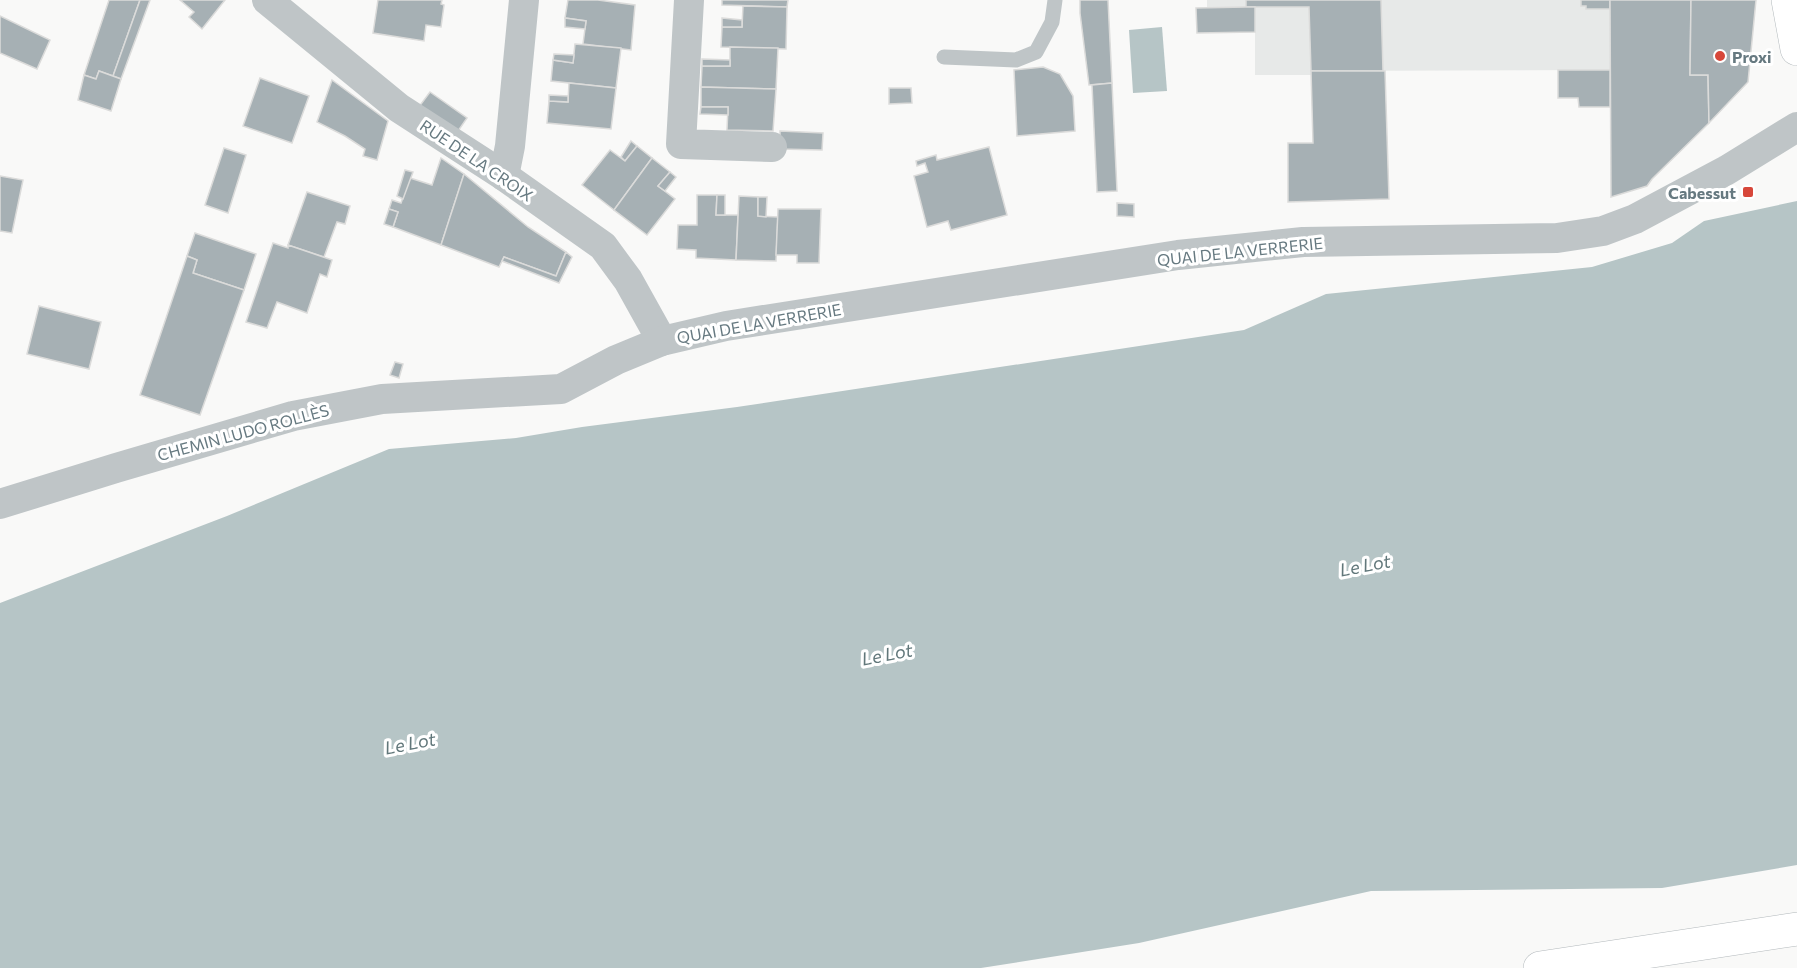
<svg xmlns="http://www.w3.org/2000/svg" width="1797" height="968" font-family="Commissioner,sans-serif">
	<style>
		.built { fill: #e7e9e8 }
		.water { fill: #b6c5c6 }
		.building { fill: #a6b0b4; stroke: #dbdbda; stroke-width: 1.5 }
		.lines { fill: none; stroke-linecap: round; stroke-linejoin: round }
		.secondary-casing { stroke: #b2b9bc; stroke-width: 34 }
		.primary-casing { stroke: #b3b9bc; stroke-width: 34 }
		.lane { stroke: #bfc5c7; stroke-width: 15 }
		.street { stroke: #bfc5c7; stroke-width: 30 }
		.secondary { stroke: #fff; stroke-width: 33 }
		.primary { stroke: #fff; stroke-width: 33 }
		.poi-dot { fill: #d7473a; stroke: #fff; stroke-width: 2 }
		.labels { text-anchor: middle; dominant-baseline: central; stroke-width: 6; stroke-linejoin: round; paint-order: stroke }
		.poi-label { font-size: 16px; font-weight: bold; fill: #667980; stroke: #fff; text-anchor: start }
		.street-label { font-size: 16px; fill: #667980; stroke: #fff }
		.water-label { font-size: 18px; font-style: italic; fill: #61777a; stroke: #fff }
	</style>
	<rect width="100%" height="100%" fill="#f9f9f8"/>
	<path class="built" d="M 1207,0 L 1610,0 L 1610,70 L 1312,71 L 1311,75 L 1255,75 L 1255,7 L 1207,7 Z"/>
	<g class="water">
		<path d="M 1162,27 L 1167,91 L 1133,93 L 1129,30 Z"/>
		<path d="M 1797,201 L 1797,865 L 1662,888 L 1371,891 L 1139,943 L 981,968 L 0,968 L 0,603 L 227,516 L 389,449 L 516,438 L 582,427 L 737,407 L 1244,330 L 1326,294 L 1592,267 L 1672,243 L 1704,221 Z"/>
	</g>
	<g class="building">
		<path d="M 109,0 L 140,0 L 113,76 L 99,71 L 96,79 L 84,75 Z"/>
		<path d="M 140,0 L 150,0 L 121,79 L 113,76 Z"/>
		<path d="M 180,0 L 225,0 L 202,29 L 189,17 L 194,12 Z"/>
		<path d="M 378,0 L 442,0 L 441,4 L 444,5 L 441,27 L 426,25 L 424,41 L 373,33 Z"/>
		<path d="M 568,0 L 598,0 L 635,5 L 631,50 L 583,44 L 586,21 L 565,18 Z"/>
		<path d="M 722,0 L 788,0 L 787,7 L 722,5 Z"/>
		<path d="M 1080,0 L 1108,0 L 1112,83 L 1089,85 L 1080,13 Z"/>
		<path d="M 1246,0 L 1381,0 L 1383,71 L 1311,71 L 1309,7 L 1246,7 Z"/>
		<path d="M 1581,0 L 1610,0 L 1610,9 L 1586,9 L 1586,6 L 1581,6 Z"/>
		<path d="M 1610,0 L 1691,0 L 1690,75 L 1708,75 L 1709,123 L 1652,179 L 1647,186 L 1611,197 Z"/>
		<path d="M 1691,0 L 1756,0 L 1748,82 L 1709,123 L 1708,75 L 1690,75 Z"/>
		<path d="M 743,6 L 787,7 L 786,49 L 721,47 L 722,27 L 742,27 Z"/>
		<path d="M 1246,7 L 1255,7 L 1255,32 L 1197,33 L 1196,8 Z"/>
		<path d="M 0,16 L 50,40 L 37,69 L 0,53 Z"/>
		<path d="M 565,18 L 586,21 L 585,29 L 565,27 Z"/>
		<path d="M 722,18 L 742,20 L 742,27 L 722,27 Z"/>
		<path d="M 575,44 L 621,48 L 616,88 L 551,81 L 553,60 L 573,63 Z"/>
		<path d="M 730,47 L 778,48 L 776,89 L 701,87 L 702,66 L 730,66 Z"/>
		<path d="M 554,54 L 574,55 L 573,63 L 553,60 Z"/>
		<path d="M 702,59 L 730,60 L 730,66 L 702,66 Z"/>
		<path d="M 1043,67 L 1060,74 L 1073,96 L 1075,131 L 1017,136 L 1014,70 Z"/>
		<path d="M 1558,70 L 1610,70 L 1610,107 L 1579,107 L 1578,98 L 1558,98 Z"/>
		<path d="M 99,71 L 121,79 L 111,111 L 78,100 L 84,75 L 96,79 Z"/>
		<path d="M 1311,71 L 1385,71 L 1389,199 L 1288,202 L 1288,143 L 1313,143 Z"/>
		<path d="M 260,78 L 309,96 L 292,143 L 243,126 Z"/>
		<path d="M 332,80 L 388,121 L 377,160 L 363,156 L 365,149 L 345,136 L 317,122 Z"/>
		<path d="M 569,83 L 616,88 L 611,129 L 547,123 L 549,101 L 568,102 Z"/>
		<path d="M 1112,83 L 1117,191 L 1097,192 L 1092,85 Z"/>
		<path d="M 701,87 L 776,89 L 773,131 L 727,130 L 728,107 L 701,107 Z"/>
		<path d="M 889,88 L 911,88 L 912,103 L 889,104 Z"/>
		<path d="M 430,92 L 467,118 L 456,134 L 418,108 Z"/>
		<path d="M 549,95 L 568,96 L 568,102 L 549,101 Z"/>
		<path d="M 701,107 L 728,107 L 728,115 L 700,114 Z"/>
		<path d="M 780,131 L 823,133 L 822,150 L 780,149 Z"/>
		<path d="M 631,141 L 637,146 L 625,161 L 621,157 Z"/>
		<path d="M 637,146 L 652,158 L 614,210 L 582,185 L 610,150 L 625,161 Z"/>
		<path d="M 989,147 L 1007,215 L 951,230 L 948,221 L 927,227 L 914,176 L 928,172 L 925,163 L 917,166 L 916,161 L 936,155 L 937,160 Z"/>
		<path d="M 224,148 L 246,155 L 228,213 L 205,205 Z"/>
		<path d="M 441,158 L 464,174 L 441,245 L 393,227 L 398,212 L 389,209 L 392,200 L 401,203 L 410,178 L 432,185 Z"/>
		<path d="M 652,158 L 670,172 L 658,186 L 675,199 L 647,235 L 614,210 Z"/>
		<path d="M 405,170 L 413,172 L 403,199 L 397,196 Z"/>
		<path d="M 670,172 L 676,177 L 665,191 L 658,186 Z"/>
		<path d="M 464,174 L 528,227 L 566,252 L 556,276 L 504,257 L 499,267 L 441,245 Z"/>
		<path d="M 0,176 L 23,180 L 12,233 L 0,231 Z"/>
		<path d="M 307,192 L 350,206 L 345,224 L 337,222 L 324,257 L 288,245 Z"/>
		<path d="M 697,195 L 717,195 L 716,215 L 738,215 L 736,260 L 696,258 L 696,250 L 677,249 L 678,225 L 697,225 Z"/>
		<path d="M 717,195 L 725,195 L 725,215 L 716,215 Z"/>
		<path d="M 739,196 L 758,197 L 758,216 L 778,217 L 776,261 L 736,260 Z"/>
		<path d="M 758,197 L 767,197 L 766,217 L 758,216 Z"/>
		<path d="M 1117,203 L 1134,204 L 1134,217 L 1117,216 Z"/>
		<path d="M 389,209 L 398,212 L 393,227 L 384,224 Z"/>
		<path d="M 778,209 L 821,209 L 819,263 L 797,263 L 797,255 L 776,255 Z"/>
		<path d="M 195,233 L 256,254 L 244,290 L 193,273 L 197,260 L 187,256 Z"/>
		<path d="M 273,243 L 288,248 L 288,245 L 332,260 L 327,277 L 320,274 L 307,313 L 277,302 L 267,328 L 246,322 Z"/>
		<path d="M 566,252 L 572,257 L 559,283 L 502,261 L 504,257 L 556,276 Z"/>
		<path d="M 187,256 L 197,260 L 193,273 L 244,290 L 200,415 L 140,395 Z"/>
		<path d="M 39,306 L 101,322 L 89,369 L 27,354 Z"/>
		<path d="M 395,362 L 403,364 L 399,378 L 390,375 Z"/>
	</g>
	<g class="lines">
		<defs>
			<path id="secondary" d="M 1788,0 L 1797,49"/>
			<path id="primary" d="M 1540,968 L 1797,929"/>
		</defs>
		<use href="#secondary" class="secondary-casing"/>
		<use href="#primary" class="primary-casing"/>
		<path class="lane" d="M 944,57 L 1016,60 L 1036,52 L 1052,22 L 1055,0"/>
		<g class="street">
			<path d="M 267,0 L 399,108 L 504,176 L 603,246 L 628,280 L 662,341"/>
			<path d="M 689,0 L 681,144 L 772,147"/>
			<path d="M 504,176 L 510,146 L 524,0"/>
			<path d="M 0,504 L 116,468 L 293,416 L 382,399 L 561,389 L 616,360 L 662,341 L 726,326 L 1178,255 L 1303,242 L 1557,238 L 1603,231 L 1635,219 L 1727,170 L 1797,127"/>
		</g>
		<use href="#secondary" class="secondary"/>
		<use href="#primary" class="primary"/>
	</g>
	<g class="poi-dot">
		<circle cx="1720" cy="56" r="6"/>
		<rect x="1742" y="186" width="12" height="12" rx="3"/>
	</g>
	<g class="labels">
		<g class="poi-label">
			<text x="1732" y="56">Proxi</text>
			<text x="1736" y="192" text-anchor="end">Cabessut</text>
		</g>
		<g class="street-label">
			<text transform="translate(477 160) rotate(34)">RUE DE LA CROIX</text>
			<text transform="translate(1240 251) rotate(-6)">QUAI DE LA VERRERIE</text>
			<text transform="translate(759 323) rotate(-10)">QUAI DE LA VERRERIE</text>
			<text transform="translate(243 432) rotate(-15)">CHEMIN LUDO ROLLÈS</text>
		</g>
		<g class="water-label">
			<text transform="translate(1365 565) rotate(-11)">Le Lot</text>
			<text transform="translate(887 654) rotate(-11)">Le Lot</text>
			<text transform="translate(410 743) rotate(-11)">Le Lot</text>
		</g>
	</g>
</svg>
